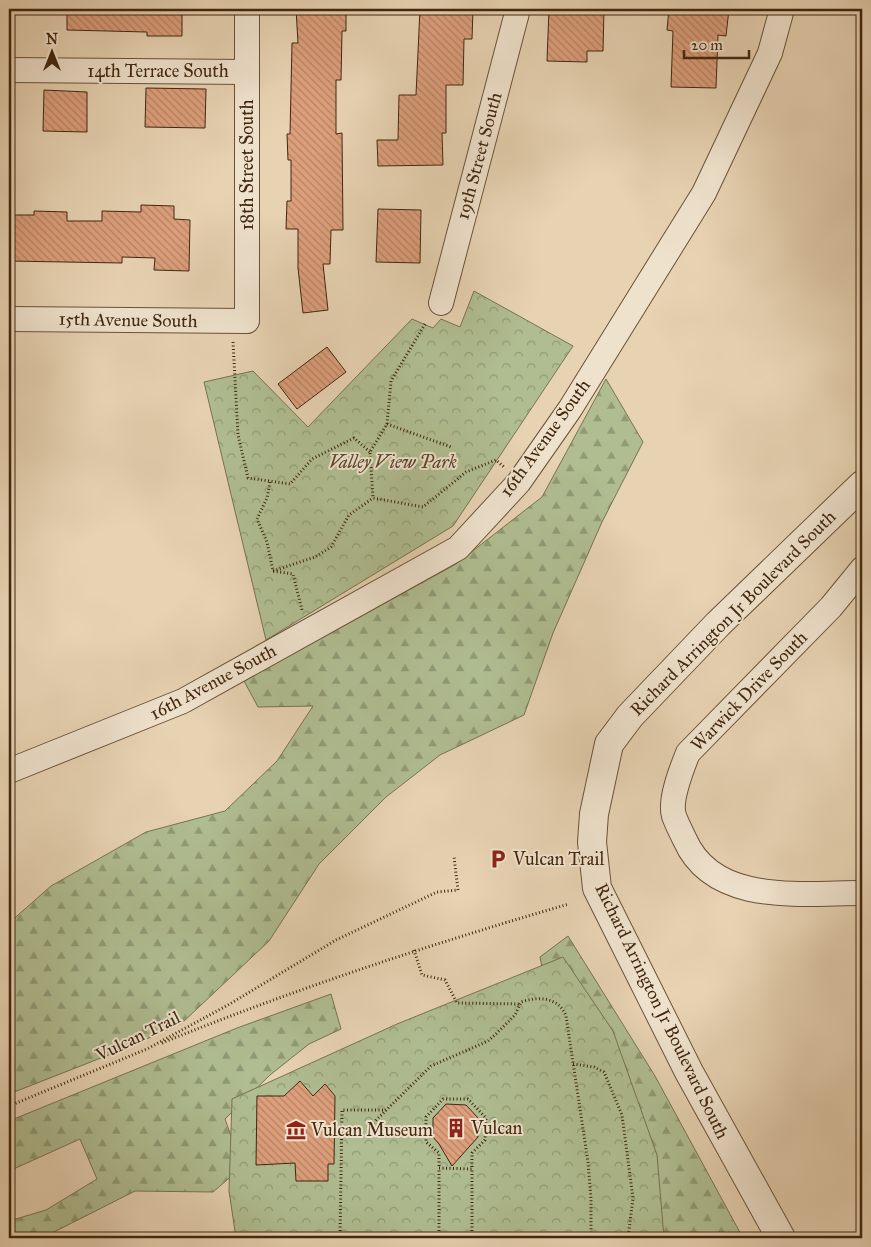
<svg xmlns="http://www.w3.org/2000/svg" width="871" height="1247" font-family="'IM FELL Great Primer',serif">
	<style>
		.forest { fill: url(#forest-firs); stroke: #787250 }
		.park { fill: url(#park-crowns); stroke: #787250 }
		.building { fill: url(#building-back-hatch); stroke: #41270e }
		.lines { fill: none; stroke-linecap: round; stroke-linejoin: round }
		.minor-casing { stroke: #6a5237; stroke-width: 26 }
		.tertiary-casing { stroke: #6a5237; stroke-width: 30 }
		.path { stroke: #41270e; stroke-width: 3; stroke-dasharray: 1 2.5; stroke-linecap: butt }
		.minor { stroke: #efe2cd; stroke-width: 24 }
		.tertiary { stroke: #efe2cd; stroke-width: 28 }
		.labels { text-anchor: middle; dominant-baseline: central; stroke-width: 4; stroke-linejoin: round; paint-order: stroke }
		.street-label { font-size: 18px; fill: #41270e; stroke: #efe2cd }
		.park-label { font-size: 18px; font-style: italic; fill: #574528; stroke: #efe2cd }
		.poi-label { font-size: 18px; fill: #41270e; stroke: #efe2cd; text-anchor: start }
	</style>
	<defs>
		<pattern id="forest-firs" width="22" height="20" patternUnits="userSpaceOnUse" patternTransform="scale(1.25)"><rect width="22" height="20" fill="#afbd91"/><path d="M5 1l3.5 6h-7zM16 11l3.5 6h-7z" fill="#909a75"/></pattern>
		<pattern id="park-crowns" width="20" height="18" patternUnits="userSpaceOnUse" patternTransform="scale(1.25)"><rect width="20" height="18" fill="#afbd91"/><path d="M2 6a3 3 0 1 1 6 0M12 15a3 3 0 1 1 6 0" fill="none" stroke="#909a75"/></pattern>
		<pattern id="building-back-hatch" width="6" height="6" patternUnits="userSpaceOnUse" patternTransform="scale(1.25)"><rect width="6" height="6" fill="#dd9f7c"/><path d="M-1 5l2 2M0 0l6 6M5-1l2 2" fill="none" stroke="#b58264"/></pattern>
	</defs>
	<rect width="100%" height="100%" fill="#e7d2b2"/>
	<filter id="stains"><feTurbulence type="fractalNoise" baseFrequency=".004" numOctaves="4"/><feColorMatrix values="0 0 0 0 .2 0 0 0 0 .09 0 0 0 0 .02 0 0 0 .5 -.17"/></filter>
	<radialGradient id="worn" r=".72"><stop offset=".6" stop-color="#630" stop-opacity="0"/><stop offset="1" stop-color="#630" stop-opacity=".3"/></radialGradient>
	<g class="forest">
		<path d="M 606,379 L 643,442 L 602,522 L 553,633 L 524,715 L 440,755 L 386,797 L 319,864 L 269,941 L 182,1023 L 129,1047 L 9,1094 L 9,923 L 51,886 L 146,832 L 225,811 L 277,761 L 313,706 L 258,707 L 244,681 L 456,564 L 542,497 Z"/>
		<path d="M 568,936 L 655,1076 L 743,1238 L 596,1238 L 540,957 Z"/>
		<path d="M 331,994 L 341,1029 L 309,1044 L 270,1075 L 225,1119 L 242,1167 L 213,1192 L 135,1191 L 42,1238 L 9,1238 L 9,1221 L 46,1210 L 97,1179 L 80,1139 L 9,1171 L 9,1121 L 237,1028 Z"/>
	</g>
	<g class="park">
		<path d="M 474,291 L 573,346 L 453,526 L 266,640 L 204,382 L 253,371 L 308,427 L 412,319 L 433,328 L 441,319 L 460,327 Z"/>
		<path d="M 563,957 L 613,1031 L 657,1155 L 664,1238 L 236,1238 L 229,1191 L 232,1099 L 397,1024 Z"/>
	</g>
	<g class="building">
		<path d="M 67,9 L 182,9 L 182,36 L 147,36 L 147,32 L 67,30 Z"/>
		<path d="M 296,9 L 346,9 L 346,31 L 342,31 L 341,80 L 336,80 L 336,134 L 342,133 L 343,230 L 331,230 L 330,264 L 323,264 L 328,310 L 303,313 L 298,268 L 298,229 L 286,229 L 287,201 L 291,201 L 291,160 L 288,160 L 287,134 L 290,134 L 292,43 L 298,43 Z"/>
		<path d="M 420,9 L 473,9 L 472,39 L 464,39 L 463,85 L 446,85 L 446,133 L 442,133 L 443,165 L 378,166 L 377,140 L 398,140 L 399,95 L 416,95 Z"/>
		<path d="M 549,9 L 604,9 L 603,51 L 587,51 L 587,62 L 547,61 Z"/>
		<path d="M 669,9 L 729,9 L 726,36 L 718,35 L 716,88 L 671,87 L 673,31 L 667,30 Z"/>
		<path d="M 146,88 L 206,89 L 205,128 L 145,127 Z"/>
		<path d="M 44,90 L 87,92 L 87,132 L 43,131 Z"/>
		<path d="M 141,205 L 174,206 L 174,219 L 190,220 L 189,271 L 154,270 L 155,258 L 122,257 L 122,263 L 9,261 L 9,215 L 34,215 L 34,211 L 67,212 L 67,221 L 102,221 L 102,211 L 141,212 Z"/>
		<path d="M 378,209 L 421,210 L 420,263 L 376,262 Z"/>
		<path d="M 327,347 L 346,372 L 297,409 L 278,384 Z"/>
		<path d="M 300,1081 L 313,1096 L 325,1084 L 335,1096 L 334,1164 L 328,1164 L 328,1181 L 296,1181 L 295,1163 L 256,1165 L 257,1096 L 284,1096 Z"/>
		<path d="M 446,1104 L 466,1105 L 479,1119 L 478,1137 L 452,1166 L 439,1144 L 433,1137 L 433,1118 Z"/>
	</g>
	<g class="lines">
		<defs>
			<g id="minor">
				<path d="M 9,70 L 247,72"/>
				<path d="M 441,303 L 518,9"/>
				<path d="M 9,319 L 247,321 L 247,9"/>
				<path d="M 862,569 L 831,607 L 688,753 C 682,768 669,800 674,816 C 677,824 681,832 685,840 C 714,906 803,893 862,893"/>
				<path d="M 9,771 L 183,701 L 458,548 L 519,482 L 570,409 L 704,193 L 770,53 L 782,9"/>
			</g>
			<path id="tertiary" d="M 781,1238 L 689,1072 L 597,888 L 592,842 L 594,814 L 609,744 L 630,716 L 718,624 L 862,485"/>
		</defs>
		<use href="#minor" class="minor-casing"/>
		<use href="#tertiary" class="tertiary-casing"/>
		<g class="path">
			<path d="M 425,324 L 391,381 L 387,424 L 370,452 L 373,498 L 423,507 L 466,472 L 496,460 L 504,467"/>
			<path d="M 233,342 L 238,435 L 248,478 L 290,484 L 312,459 L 354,438 L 370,452"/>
			<path d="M 387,424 L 451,447"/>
			<path d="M 270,482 L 267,498 L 257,519 L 267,542 L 273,571 L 293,574 L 302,610"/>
			<path d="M 273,571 L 315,557 L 331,547 L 349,515 L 373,498"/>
			<path d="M 414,950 L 422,975 L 445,980 L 457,1003 L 520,1004"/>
			<path d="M 162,1043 C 295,989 431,944 569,904"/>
			<path d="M 573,1064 L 594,1067 L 604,1072 L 622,1115 L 633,1198 L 628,1238"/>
			<path d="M 9,1106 L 147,1049 L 228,1005 L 336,940 L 437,892 L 458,890 L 454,857"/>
			<path d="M 426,1129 L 426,1142 L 439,1153 L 439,1168"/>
			<path d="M 340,1238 L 342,1110 L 386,1110"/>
			<path d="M 439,1238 L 439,1168 L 472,1169 L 472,1153 L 485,1140 L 486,1118 L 468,1099 L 443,1099 L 426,1117 L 426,1129 L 367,1129 L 431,1066 L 488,1041 L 496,1034 L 515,1015 L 521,1002 C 538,996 559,997 566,1016 L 588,1162 L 591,1199 L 591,1238"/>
			<path d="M 472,1238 L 472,1169"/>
		</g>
		<use href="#minor" class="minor"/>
		<use href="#tertiary" class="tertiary"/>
	</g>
	<defs>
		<symbol id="parking-bare" viewBox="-9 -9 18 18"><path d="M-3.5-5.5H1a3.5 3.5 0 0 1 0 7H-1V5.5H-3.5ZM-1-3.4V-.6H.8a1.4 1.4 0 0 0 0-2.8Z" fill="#8f2418" stroke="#efe2cd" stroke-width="2.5" paint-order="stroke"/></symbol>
		<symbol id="building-bare" viewBox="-9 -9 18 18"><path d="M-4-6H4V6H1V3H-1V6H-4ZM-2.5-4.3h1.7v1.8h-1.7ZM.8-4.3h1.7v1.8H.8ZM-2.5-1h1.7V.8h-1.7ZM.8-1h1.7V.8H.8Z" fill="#8f2418" stroke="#efe2cd" stroke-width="2.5" paint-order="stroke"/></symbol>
		<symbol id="museum-bare" viewBox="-9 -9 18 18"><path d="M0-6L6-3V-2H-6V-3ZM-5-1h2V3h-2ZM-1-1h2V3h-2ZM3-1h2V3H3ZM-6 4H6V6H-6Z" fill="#8f2418" stroke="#efe2cd" stroke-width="2.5" paint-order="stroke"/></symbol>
	</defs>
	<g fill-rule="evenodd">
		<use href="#parking-bare" x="484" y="845" width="28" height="28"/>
		<use href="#building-bare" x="442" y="1114" width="28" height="28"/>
		<use href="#museum-bare" x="282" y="1116" width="28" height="28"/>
	</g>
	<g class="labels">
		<g class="street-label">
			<text x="158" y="71">14th Terrace South</text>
			<text transform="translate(479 156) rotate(-75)">19th Street South</text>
			<text transform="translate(247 165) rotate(-90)">18th Street South</text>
			<text transform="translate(128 320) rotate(1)">15th Avenue South</text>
			<text transform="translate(545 438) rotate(-54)">16th Avenue South</text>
			<text transform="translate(733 613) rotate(-45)">Richard Arrington Jr Boulevard South</text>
			<text transform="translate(213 682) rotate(-28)">16th Avenue South</text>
			<text transform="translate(749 691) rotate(-46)">Warwick Drive South</text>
			<text transform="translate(662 1011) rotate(64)">Richard Arrington Jr Boulevard South</text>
			<text transform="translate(138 1036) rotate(-26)">Vulcan Trail</text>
		</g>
		<g class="park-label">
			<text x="393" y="462">Valley View Park</text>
		</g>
		<g class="poi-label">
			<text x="513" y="859">Vulcan Trail</text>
			<text x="471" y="1128">Vulcan</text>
			<text x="311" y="1130">Vulcan Museum</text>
		</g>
	</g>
	<rect width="871" height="1247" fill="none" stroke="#e7d2b2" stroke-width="30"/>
	<rect x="10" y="10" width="851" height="1227" fill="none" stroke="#41270e" stroke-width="2.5"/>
	<rect x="15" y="15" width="841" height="1217" fill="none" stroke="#41270e"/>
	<g transform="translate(52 52)" stroke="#efe2cd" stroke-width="4" paint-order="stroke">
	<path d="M0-4L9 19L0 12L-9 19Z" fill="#41270e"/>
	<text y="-8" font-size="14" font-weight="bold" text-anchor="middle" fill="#41270e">N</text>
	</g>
	<path d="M684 50v8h65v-8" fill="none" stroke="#41270e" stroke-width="2.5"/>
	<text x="691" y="50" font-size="15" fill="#41270e" stroke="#efe2cd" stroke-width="4" paint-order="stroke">20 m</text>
	<rect width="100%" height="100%" filter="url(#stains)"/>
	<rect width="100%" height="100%" fill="url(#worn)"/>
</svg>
